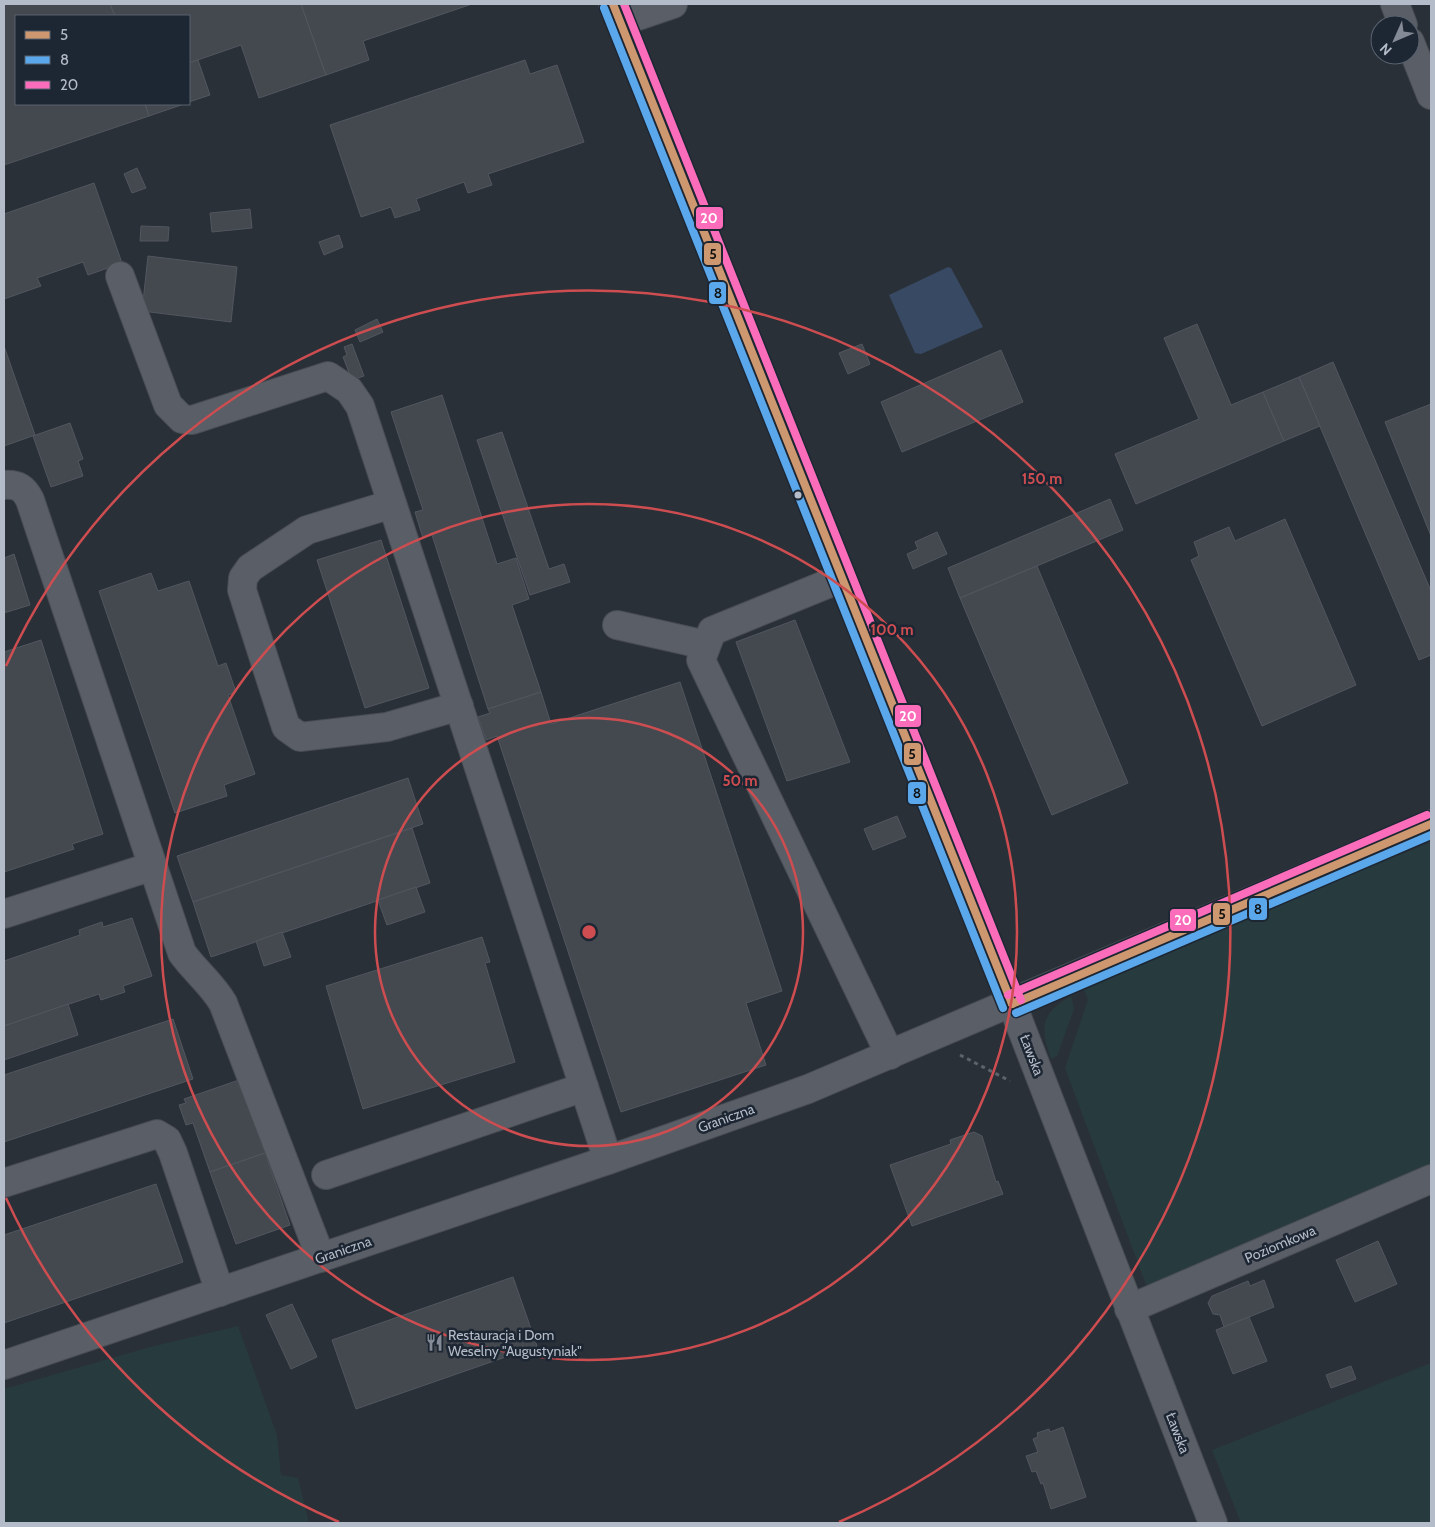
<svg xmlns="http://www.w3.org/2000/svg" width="1435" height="1527" font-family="Cabin,sans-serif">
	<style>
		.green { fill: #273a3e }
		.water { fill: #384963 }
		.building { fill: #444950; stroke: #52575f }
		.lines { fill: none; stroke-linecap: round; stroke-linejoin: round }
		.minor-casing { stroke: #484c53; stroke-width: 30 }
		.path { stroke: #5d636a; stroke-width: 3; stroke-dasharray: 4 4; stroke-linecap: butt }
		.minor { stroke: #5a5e66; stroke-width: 28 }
		.bus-1-casing { stroke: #1d2633; stroke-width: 11 }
		.bus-2-casing { stroke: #1d2633; stroke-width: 11 }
		.bus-3-casing { stroke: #1d2633; stroke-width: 11 }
		.bus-1 { stroke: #cd976f; stroke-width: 8 }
		.bus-2 { stroke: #5aa8eb; stroke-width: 8 }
		.bus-3 { stroke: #fb6dba; stroke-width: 8 }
		.ring { fill: none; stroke: #ce4d50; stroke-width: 2.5 }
		.bus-dot { fill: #b4bcc9; stroke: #1d2633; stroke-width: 2 }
		.labels { text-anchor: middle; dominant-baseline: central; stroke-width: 5; stroke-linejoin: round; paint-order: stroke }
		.street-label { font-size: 14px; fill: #b4bcc9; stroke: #1d2633 }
		.poi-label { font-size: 14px; fill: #b4bcc9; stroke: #1d2633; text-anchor: start }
		.centre { fill: #ce4d50; stroke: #1d2633; stroke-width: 2.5 }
		.ring-label { font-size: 15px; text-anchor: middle; font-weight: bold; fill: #ce4d50; stroke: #1d2633; stroke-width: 5; stroke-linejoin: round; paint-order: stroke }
		.line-badge { stroke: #1d2633; stroke-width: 2 }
		.badge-label { font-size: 14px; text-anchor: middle; font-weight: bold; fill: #fff }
		.pale-badge-label { font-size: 14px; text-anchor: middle; font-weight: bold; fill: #111 }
	</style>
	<rect width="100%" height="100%" fill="#2a3038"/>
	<g class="green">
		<path d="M 1431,842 L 1431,1172 L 1148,1290 L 1065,1068 L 1088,1000 L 1084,990 L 1307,893 Z"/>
		<path d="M 1071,996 L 1074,1009 L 1057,1056 L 1051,1059 C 1040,1027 1040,1014 1071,996 Z"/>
		<path d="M 238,1326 L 277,1435 L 281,1475 L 298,1478 L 309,1523 L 4,1523 L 4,1389 L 150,1347 Z"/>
		<path d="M 1431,1363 L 1431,1523 L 1241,1523 L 1212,1450 Z"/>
	</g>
	<path class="water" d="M 948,267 L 951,268 L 983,327 L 921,354 L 915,353 L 889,295 Z"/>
	<g class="building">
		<path d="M 4,4 L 110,4 L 115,16 L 16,16 L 16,104 L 145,104 L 149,116 L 4,165 Z"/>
		<path d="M 110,4 L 301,4 L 326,75 L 259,98 L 241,45 L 189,63 L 189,16 L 115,16 Z"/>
		<path d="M 301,4 L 472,4 L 363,41 L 369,60 L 326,75 Z"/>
		<path d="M 198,60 L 210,95 L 189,102 L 189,63 Z"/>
		<path d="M 525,60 L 530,74 L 557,65 L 584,142 L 488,174 L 492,185 L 468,193 L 464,182 L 416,199 L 420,210 L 395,218 L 391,207 L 361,217 L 330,125 Z"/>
		<path d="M 145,104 L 184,104 L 149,116 Z"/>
		<path d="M 137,168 L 146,188 L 132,193 L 124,174 Z"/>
		<path d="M 94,183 L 122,263 L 88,275 L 83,262 L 37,278 L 41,286 L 4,299 L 4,214 Z"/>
		<path d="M 250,209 L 252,228 L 212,232 L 210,213 Z"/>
		<path d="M 141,226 L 169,227 L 168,241 L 140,241 Z"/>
		<path d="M 339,235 L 343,247 L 324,255 L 319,242 Z"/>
		<path d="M 148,256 L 237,267 L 231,322 L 142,311 Z"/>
		<path d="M 377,319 L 383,332 L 360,342 L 355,330 Z"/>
		<path d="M 1197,324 L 1231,405 L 1263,392 L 1284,441 L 1136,504 L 1115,454 L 1199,419 L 1164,338 Z"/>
		<path d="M 352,344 L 364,376 L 352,380 L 343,357 L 347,355 L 344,347 Z"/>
		<path d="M 862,344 L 870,364 L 848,374 L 839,353 Z"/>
		<path d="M 4,346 L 35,435 L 4,446 Z"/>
		<path d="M 1001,350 L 1023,402 L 902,452 L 881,402 Z"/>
		<path d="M 1333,362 L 1431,591 L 1431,655 L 1419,660 L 1299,377 Z"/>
		<path d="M 1299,377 L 1320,426 L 1284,441 L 1263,392 Z"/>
		<path d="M 442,395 L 497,564 L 516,558 L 529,599 L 512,605 L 541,692 L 488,709 L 432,535 L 423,538 L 415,512 L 423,510 L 391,412 Z"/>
		<path d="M 1431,404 L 1431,536 L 1385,422 Z"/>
		<path d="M 70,423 L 83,459 L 78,461 L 83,476 L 51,487 L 33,436 Z"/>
		<path d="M 502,432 L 549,569 L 564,564 L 570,582 L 530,595 L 477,440 Z"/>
		<path d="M 1110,499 L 1123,530 L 960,598 L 948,568 Z"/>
		<path d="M 1285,519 L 1356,685 L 1262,726 L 1191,560 L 1199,556 L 1194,542 L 1229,527 L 1235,541 Z"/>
		<path d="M 937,532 L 947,554 L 913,569 L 907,554 L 918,549 L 915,542 Z"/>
		<path d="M 381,540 L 429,688 L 365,708 L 317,560 Z"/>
		<path d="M 14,554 L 30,605 L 4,613 L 4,558 Z"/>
		<path d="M 1037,566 L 1128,783 L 1052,815 L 960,598 Z"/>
		<path d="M 151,573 L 158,591 L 189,581 L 218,666 L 226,663 L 236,692 L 228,695 L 255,774 L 224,785 L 227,796 L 175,813 L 99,591 Z"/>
		<path d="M 795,620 L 850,762 L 787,781 L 736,642 Z"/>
		<path d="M 41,640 L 103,834 L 72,844 L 74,849 L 4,872 L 4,652 Z"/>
		<path d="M 680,682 L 782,991 L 746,1003 L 766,1065 L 621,1112 L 497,736 L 486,740 L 478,717 L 490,713 L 488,709 L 541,692 L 551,724 Z"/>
		<path d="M 408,778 L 423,824 L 193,902 L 177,856 Z"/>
		<path d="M 897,816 L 906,837 L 873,850 L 864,829 Z"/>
		<path d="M 412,828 L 430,883 L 211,957 L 193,902 Z"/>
		<path d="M 416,887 L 425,912 L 387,925 L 378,900 Z"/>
		<path d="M 132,918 L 152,976 L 123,986 L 125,992 L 101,1000 L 99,994 L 4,1026 L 4,961 L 80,935 L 79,930 L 102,922 L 103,927 Z"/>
		<path d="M 282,932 L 291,957 L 264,966 L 256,941 Z"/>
		<path d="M 482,937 L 490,962 L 485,963 L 515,1062 L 363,1109 L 326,986 Z"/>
		<path d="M 68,1004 L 78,1035 L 4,1060 L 4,1026 Z"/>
		<path d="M 173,1019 L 193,1079 L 4,1142 L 4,1075 Z"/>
		<path d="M 239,1080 L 265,1153 L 210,1172 L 193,1123 L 186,1125 L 179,1105 L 186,1103 L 184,1099 Z"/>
		<path d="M 974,1132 L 982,1136 L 996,1182 L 998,1181 L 1003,1194 L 912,1226 L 890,1165 L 951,1144 L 950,1140 Z"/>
		<path d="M 265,1153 L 290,1225 L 236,1244 L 210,1172 Z"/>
		<path d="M 156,1184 L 183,1262 L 4,1323 L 4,1235 Z"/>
		<path d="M 1378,1241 L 1397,1284 L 1355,1302 L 1336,1260 Z"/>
		<path d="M 513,1277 L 537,1346 L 356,1409 L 332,1340 Z"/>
		<path d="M 1264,1280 L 1274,1307 L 1224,1327 L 1220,1315 L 1213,1314 L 1208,1303 L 1212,1296 L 1248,1281 L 1250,1286 Z"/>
		<path d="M 292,1304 L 317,1357 L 291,1369 L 266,1315 Z"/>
		<path d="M 1249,1317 L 1267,1361 L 1233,1374 L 1216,1330 Z"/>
		<path d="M 1351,1366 L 1356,1379 L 1331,1388 L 1326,1375 Z"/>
		<path d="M 1063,1427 L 1086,1497 L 1051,1509 L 1043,1483 L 1041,1484 L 1036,1471 L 1032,1472 L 1026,1456 L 1038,1452 L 1033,1439 L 1038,1437 L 1037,1433 L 1049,1429 L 1050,1432 Z"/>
	</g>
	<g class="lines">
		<defs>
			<g id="minor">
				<path d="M 613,4 L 1012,1004 L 1213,1523"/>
				<path d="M 1395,4 L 1403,25"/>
				<path d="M 620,22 L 673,4"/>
				<path d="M 1410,42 L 1431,95"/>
				<path d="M 120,276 L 168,405 L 182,419 L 192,420 L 328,376 L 349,390 L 360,406 L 608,1160"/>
				<path d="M 4,485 C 18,484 24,488 30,500 L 182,953 C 195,971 212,984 223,1003 L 321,1258"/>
				<path d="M 392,504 L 307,530 L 250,568 L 243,578 L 242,590 L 286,727 L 300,737 L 387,727 L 459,706"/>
				<path d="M 842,578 L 712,631 L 701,660 L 890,1055"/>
				<path d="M 617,625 L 706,645"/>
				<path d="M 4,914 L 153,866"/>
				<path d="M 326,1175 L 584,1087"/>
				<path d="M 4,1183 L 157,1134 L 167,1140 L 173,1153 L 220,1292"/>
				<path d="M 1129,1309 L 1431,1179"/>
				<path d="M 4,1365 L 608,1160 L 808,1089 L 1431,824"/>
			</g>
		</defs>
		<use href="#minor" class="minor-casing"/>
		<path class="path" d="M 960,1055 L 1010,1081"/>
		<use href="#minor" class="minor"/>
		<defs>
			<g id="bus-1">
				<path d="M 613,4 L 1012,1004"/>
				<path d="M 1012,1004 L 1431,824"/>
			</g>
			<g id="bus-2">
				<path d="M 604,8 L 1003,1008"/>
				<path d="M 1016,1013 L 1431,835"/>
			</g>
			<g id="bus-3">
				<path d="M 624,4 L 1021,1000"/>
				<path d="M 1008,995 L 1427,815"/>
			</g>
		</defs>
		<use href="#bus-1" class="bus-1-casing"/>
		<use href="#bus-2" class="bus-2-casing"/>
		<use href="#bus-3" class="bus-3-casing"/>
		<use href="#bus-1" class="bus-1"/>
		<use href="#bus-2" class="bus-2"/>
		<use href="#bus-3" class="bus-3"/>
	</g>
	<g class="ring">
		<circle cx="589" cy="932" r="214"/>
		<circle cx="589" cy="932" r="428"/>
		<path d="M339 1522A641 641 0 0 1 6 1198M6 666A641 641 0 1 1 839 1522"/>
	</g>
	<defs>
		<symbol id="restaurant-bare" viewBox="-9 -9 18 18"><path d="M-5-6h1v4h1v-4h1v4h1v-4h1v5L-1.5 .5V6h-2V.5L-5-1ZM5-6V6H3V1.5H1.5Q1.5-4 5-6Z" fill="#848b96" stroke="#1d2633" stroke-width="2.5" paint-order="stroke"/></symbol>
	</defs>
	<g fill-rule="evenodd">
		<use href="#restaurant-bare" x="422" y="1330" width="25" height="25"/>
	</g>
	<circle class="bus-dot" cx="798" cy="495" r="4.5"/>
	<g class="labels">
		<g class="street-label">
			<text transform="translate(1032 1055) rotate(69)">Ławska</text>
			<text transform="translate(726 1118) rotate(-20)">Graniczna</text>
			<text transform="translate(1280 1244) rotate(-23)">Poziomkowa</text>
			<text transform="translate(343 1250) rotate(-19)">Graniczna</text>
			<text transform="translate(1178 1433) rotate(69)">Ławska</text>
		</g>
		<g class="poi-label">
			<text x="448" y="1335">Restauracja i Dom<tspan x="448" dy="16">Weselny "Augustyniak"</tspan></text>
		</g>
	</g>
	<circle cx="589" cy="932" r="8" class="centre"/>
	<g class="ring-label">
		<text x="1042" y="484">150 m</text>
		<text x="892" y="635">100 m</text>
		<text x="740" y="786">50 m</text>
	</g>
	<g class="line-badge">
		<rect x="695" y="206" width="29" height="24" rx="5" fill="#fb6dba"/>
		<rect x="703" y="242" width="19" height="24" rx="5" fill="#cd976f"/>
		<rect x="708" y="281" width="19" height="24" rx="5" fill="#5aa8eb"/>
		<rect x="894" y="704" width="28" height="24" rx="5" fill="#fb6dba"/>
		<rect x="903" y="742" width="19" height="24" rx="5" fill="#cd976f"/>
		<rect x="907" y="781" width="20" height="24" rx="5" fill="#5aa8eb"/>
		<rect x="1248" y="897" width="20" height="24" rx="5" fill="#5aa8eb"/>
		<rect x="1212" y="902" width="19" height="24" rx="5" fill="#cd976f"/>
		<rect x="1169" y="908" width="28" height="24" rx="5" fill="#fb6dba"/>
	</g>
	<g class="badge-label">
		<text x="709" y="223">20</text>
		<text x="908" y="721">20</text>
		<text x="1183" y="925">20</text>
	</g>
	<g class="pale-badge-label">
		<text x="713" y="259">5</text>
		<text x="718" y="298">8</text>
		<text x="912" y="759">5</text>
		<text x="917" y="798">8</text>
		<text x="1258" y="914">8</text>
		<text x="1222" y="919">5</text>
	</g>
	<rect width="1435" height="1527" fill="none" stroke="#b4bcc9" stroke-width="10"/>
	<rect x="15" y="15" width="175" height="90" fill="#1d2633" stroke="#59626f"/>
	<rect x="25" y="31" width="25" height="8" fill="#cd976f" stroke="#59626f"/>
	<text x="60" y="40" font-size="15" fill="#b4bcc9">5</text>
	<rect x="25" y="56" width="25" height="8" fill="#5aa8eb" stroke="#59626f"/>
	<text x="60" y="65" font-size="15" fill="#b4bcc9">8</text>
	<rect x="25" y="81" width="25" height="8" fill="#fb6dba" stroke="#59626f"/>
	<text x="60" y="90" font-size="15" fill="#b4bcc9">20</text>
	<g transform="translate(1395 40) rotate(225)"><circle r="24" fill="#1d2633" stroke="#59626f"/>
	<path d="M0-4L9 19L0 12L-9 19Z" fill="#848b96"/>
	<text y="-8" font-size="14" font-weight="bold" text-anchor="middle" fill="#b4bcc9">N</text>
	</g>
</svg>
